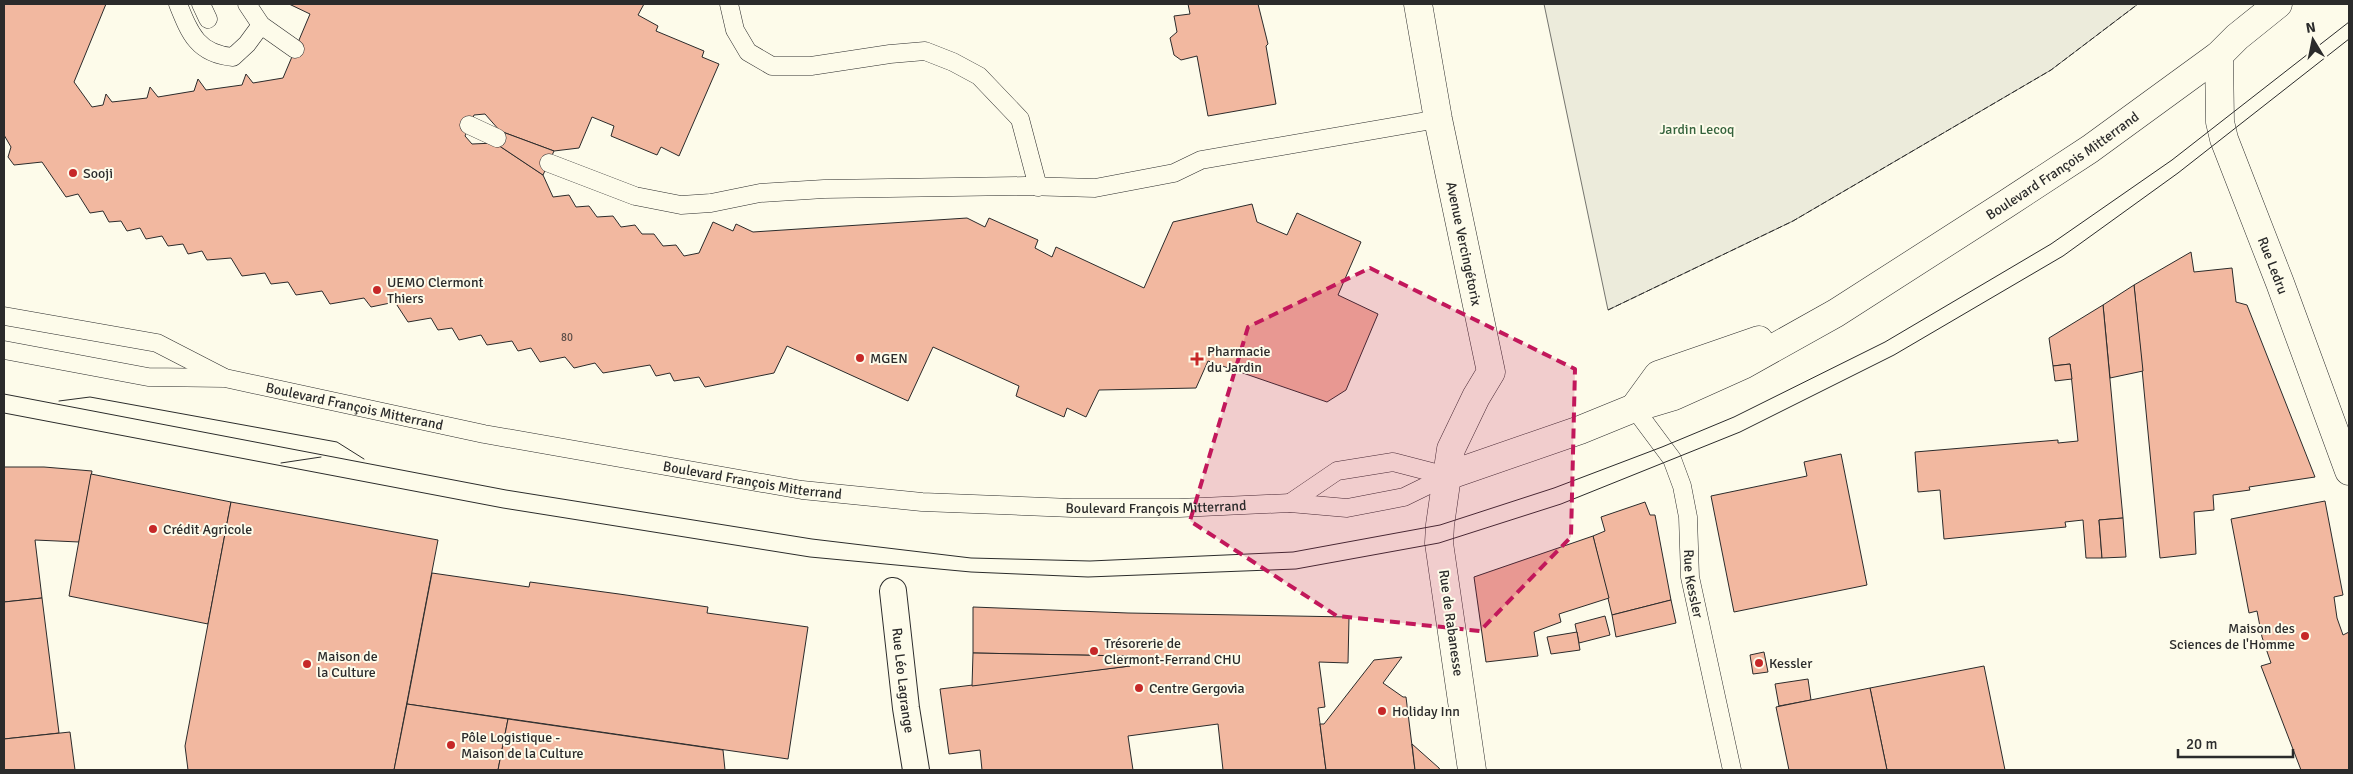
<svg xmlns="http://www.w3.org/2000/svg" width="2353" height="774" font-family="Signika,sans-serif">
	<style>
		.green { fill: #ecebdb; stroke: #74746e }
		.building { fill: #f2b8a0; stroke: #2b2b2b }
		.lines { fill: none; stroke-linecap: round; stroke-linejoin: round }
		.service-casing { stroke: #2b2b2b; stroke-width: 19 }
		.pedestrian-casing { stroke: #2b2b2b; stroke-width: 28 }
		.minor-casing { stroke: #2b2b2b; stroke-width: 29 }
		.tertiary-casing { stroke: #2b2b2b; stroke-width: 29 }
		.secondary-casing { stroke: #2b2b2b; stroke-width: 29 }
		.service { stroke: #fdfbea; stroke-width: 18 }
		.pedestrian { stroke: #fdfbea; stroke-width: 26 }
		.minor { stroke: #fdfbea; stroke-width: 28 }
		.tertiary { stroke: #fdfbea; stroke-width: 28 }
		.secondary { stroke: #fdfbea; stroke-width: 28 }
		.tram { stroke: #2b2b2b; stroke-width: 1 }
		.fence { stroke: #2b2b2b; stroke-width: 1; stroke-dasharray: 6 2.5; stroke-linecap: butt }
		.marked { fill: #c2185b; fill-opacity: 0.2; stroke: #c2185b; stroke-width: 4; stroke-dasharray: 10 6; stroke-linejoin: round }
		.poi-dot { fill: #c62828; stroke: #fdfbea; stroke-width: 2 }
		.labels { text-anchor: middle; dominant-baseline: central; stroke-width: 4; stroke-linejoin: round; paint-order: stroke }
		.number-label { font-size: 11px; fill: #5d4e48 }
		.park-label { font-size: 14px; fill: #34623c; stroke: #fdfbea }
		.street-label { font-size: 14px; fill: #2b2b2b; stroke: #fdfbea }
		.poi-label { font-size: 14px; fill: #2b2b2b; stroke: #fdfbea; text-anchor: start }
	</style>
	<rect width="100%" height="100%" fill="#fdfbea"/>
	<path class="green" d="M 1544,4 L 2138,4 L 2051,70 L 1793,221 L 1608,310 Z"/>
	<g class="building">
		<path d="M 4,4 L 106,4 L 74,82 L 92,107 L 103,105 L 106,94 L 112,102 L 147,98 L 150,87 L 158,97 L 194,91 L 198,79 L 206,90 L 242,85 L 246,74 L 253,83 L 283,78 L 310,14 L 289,4 L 644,4 L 638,15 L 658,26 L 656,31 L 704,51 L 702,57 L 719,64 L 679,156 L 661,147 L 657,155 L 611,136 L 614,126 L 592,117 L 579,148 L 554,151 L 500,131 L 485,114 L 474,115 L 465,136 L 472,144 L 495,143 L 543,175 L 553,197 L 569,195 L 576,207 L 589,206 L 597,217 L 613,216 L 621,227 L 635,225 L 642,234 L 654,234 L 663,246 L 676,245 L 684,256 L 699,253 L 713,222 L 733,231 L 736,224 L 753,232 L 967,218 L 985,227 L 989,218 L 1038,240 L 1035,248 L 1052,257 L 1056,247 L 1144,288 L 1173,222 L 1252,204 L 1257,222 L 1287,235 L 1297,213 L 1361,242 L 1338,295 L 1378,314 L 1346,390 L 1327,402 L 1208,361 L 1196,388 L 1099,390 L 1086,417 L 1067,408 L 1064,417 L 1016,396 L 1019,386 L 933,347 L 908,401 L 787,346 L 774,373 L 705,387 L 699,377 L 674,381 L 670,373 L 656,376 L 650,365 L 603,373 L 595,363 L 574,368 L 565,357 L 540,362 L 531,348 L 518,351 L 512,341 L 487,345 L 481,335 L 459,340 L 452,328 L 438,330 L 431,318 L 408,322 L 395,302 L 371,307 L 364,298 L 330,304 L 322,291 L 296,295 L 288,282 L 271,284 L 265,273 L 242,276 L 231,258 L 207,260 L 202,251 L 188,254 L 183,244 L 168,246 L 162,236 L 146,239 L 140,228 L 127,231 L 121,221 L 109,222 L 103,211 L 90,213 L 78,194 L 66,197 L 42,162 L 14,165 L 8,157 L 11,147 L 4,135 Z"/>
		<path d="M 1188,4 L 1258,4 L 1268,44 L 1266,46 L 1276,104 L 1208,116 L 1197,56 L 1181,60 L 1174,55 L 1170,38 L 1177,32 L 1174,16 L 1190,14 Z"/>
		<path d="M 500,131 L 554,151 L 543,175 L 495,143 Z"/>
		<path d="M 2191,252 L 2194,272 L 2232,268 L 2236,302 L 2247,305 L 2315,477 L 2249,487 L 2250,490 L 2213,495 L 2214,510 L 2194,512 L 2196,554 L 2160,558 L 2134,285 Z"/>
		<path d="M 2134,285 L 2143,371 L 2110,378 L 2103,305 Z"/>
		<path d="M 2103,305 L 2123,518 L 2099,520 L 2102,558 L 2086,558 L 2083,520 L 2065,522 L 2066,527 L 1944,539 L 1940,490 L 1918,492 L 1915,452 L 2058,440 L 2058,443 L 2078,441 L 2070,364 L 2053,366 L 2049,338 Z"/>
		<path d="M 2070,364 L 2072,379 L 2055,381 L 2053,366 Z"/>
		<path d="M 1841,454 L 1867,585 L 1734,612 L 1711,496 L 1807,476 L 1804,462 Z"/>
		<path d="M 4,467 L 44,467 L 92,471 L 79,542 L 35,540 L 42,598 L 4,602 Z"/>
		<path d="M 91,474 L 231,502 L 208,624 L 69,596 Z"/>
		<path d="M 2325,501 L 2343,595 L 2334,597 L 2337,618 L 2343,635 L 2349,632 L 2349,770 L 2301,770 L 2261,666 L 2271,663 L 2262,637 L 2257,611 L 2249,613 L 2231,519 Z"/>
		<path d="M 231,502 L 438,540 L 394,770 L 188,770 L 185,746 Z"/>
		<path d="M 1645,502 L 1650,515 L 1655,515 L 1671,600 L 1612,615 L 1593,536 L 1605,531 L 1601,517 Z"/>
		<path d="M 2123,518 L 2126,557 L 2102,558 L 2099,520 Z"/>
		<path d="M 1593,536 L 1609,598 L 1559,614 L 1561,622 L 1534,632 L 1538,656 L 1486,662 L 1474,577 Z"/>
		<path d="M 432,573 L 529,587 L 530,582 L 619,594 L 708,607 L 707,613 L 808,627 L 788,759 L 407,704 Z"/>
		<path d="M 42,598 L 59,733 L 4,739 L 4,602 Z"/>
		<path d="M 1671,600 L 1676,623 L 1616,637 L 1612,615 Z"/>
		<path d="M 973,607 L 1128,613 L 1349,617 L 1348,663 L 1319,662 L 1325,707 L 1318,708 L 1326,770 L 1223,770 L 1218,724 L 1128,736 L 1133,770 L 982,770 L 980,750 L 949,754 L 940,689 L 1130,666 L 1128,656 L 973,653 Z"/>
		<path d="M 1605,616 L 1610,635 L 1579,643 L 1575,624 Z"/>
		<path d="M 1577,632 L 1580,650 L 1551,654 L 1547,637 Z"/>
		<path d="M 1764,652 L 1768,672 L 1753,674 L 1750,655 Z"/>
		<path d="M 973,653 L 1128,656 L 1130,666 L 972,686 Z"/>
		<path d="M 1402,657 L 1383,683 L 1403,697 L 1406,697 L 1415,770 L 1326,770 L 1320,724 L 1324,724 L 1374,660 Z"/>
		<path d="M 1984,666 L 2005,770 L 1887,770 L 1870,688 Z"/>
		<path d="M 1808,679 L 1811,700 L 1779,706 L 1775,684 Z"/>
		<path d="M 1870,688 L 1887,770 L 1789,770 L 1776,707 Z"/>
		<path d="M 407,704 L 508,719 L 498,770 L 394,770 Z"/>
		<path d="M 508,719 L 723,750 L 725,770 L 498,770 Z"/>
		<path d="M 70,732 L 75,770 L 4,770 L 4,739 Z"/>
		<path d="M 1412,744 L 1439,768 L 1440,770 L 1415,770 Z"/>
	</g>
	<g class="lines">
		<defs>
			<g id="service">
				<path d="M 178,4 C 190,34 198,54 233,57 L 247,44 L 261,25"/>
				<path d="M 201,4 L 208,19"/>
				<path d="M 247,4 L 261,25 L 295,49"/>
				<path d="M 729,4 L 735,30 L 748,52 L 772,66 L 811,66 L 890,54 L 925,51 L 953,62 L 979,76 L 1020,119 L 1038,187"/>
				<path d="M 469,125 L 497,138"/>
				<path d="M 549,163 L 635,196 L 681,205 L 711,203 L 760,193 L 824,189 L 1025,186 L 1095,188 L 1174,173 L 1201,160 L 1438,119"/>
				<path d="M 4,316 L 157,343 L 223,377"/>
				<path id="s1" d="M 4,350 L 148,377 L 225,378 L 484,434 L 802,490 L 922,502 L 1072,508 L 1179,508 L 1290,503 L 1347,508 L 1404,497 L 1447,476"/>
				<path id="s2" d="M 1634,408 L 1672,459 L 1682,486 L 1688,517 L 1690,577 L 1732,770"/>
				<path d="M 1290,503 L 1337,471 L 1393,462 L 1447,476"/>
			</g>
			<g id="pedestrian">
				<path id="s3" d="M 893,591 L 906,708 L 916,770"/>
			</g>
			<g id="minor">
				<path id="s4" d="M 2219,55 L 2220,122 L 2224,139 L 2280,283 L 2349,471"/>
			</g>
			<g id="tertiary">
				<path id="s5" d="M 1418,4 L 1438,119 L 1491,372 L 1476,397 L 1451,449 L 1447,476"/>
			</g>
			<g id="secondary">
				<path d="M 1634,408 L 1658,375 L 1759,340"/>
				<path id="s6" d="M 1472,770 L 1439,543 L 1440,525 L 1447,476 L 1580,430 L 1634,408 L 1674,396 L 1743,365 L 1836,313 L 2006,204 L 2090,149 L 2219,55 L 2237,37 L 2278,4"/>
			</g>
		</defs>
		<use href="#service" class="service-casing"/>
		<use href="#pedestrian" class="pedestrian-casing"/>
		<use href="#minor" class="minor-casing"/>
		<use href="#tertiary" class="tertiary-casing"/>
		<use href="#secondary" class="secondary-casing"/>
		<use href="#service" class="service"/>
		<use href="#pedestrian" class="pedestrian"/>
		<use href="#minor" class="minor"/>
		<use href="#tertiary" class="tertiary"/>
		<use href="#secondary" class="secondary"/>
		<g class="tram">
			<path d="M 4,394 L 506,490 L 812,539 L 971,558 L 1090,561 L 1293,552 L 1440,525 L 1554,488 L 1662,447 L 1734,417 L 1885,342 L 2051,244 L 2172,160 L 2349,22"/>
			<path d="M 59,401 L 90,397 L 337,442 L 364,459"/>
			<path d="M 4,413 L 503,508 L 810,557 L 971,572 L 1088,577 L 1296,569 L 1439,543 L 1561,504 L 1740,432 L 1894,355 L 2063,256 L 2178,173 L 2349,39"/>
			<path d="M 281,463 L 321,457"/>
		</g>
		<path class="fence" d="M 1608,310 L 1793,221 L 2051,70 L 2138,4"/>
	</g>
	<path class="marked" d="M 1370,268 L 1575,369 L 1571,537 L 1480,631 L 1337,616 L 1190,521 L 1248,327 Z"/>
	<g class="poi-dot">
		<circle cx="73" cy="173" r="5"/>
		<circle cx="377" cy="290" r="5"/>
		<circle cx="860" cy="358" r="5"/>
		<path d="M1194.5 351.5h5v5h5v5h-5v5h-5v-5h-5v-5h5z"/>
		<circle cx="153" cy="529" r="5"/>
		<circle cx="2305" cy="636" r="5"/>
		<circle cx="1094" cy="651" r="5"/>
		<circle cx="1759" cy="663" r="5"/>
		<circle cx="307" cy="664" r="5"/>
		<circle cx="1139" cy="688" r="5"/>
		<circle cx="1382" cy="711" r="5"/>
		<circle cx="451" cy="745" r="5"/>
	</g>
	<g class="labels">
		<g class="number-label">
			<text x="567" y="337">80</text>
		</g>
		<g class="park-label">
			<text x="1697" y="129">Jardin Lecoq</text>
		</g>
		<g class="street-label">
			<text stroke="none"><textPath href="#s6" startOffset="990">Boulevard François Mitterrand</textPath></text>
			<text stroke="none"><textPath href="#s5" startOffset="244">Avenue Vercingétorix</textPath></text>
			<text stroke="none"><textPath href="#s4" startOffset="220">Rue Ledru</textPath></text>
			<text stroke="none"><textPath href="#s1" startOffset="356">Boulevard François Mitterrand</textPath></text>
			<text stroke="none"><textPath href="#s1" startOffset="761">Boulevard François Mitterrand</textPath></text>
			<text stroke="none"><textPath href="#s1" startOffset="1166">Boulevard François Mitterrand</textPath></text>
			<text stroke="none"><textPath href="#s2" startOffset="191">Rue Kessler</textPath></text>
			<text transform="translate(1451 623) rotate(82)">Rue de Rabanesse</text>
			<text stroke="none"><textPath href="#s3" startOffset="90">Rue Léo Lagrange</textPath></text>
		</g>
		<g class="poi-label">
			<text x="83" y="173">Sooji</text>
			<text x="387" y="282">UEMO Clermont<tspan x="387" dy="16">Thiers</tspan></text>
			<text x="1207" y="351">Pharmacie<tspan x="1207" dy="16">du Jardin</tspan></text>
			<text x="870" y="358">MGEN</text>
			<text x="163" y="529">Crédit Agricole</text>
			<text x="2295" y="628" text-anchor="end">Maison des<tspan x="2295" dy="16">Sciences de l'Homme</tspan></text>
			<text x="1104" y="643">Trésorerie de<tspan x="1104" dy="16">Clermont-Ferrand CHU</tspan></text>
			<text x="317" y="656">Maison de<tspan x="317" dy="16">la Culture</tspan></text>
			<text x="1769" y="663">Kessler</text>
			<text x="1149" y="688">Centre Gergovia</text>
			<text x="1392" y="711">Holiday Inn</text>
			<text x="461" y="737">Pôle Logistique -<tspan x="461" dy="16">Maison de la Culture</tspan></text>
		</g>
	</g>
	<rect width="2353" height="774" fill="none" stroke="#2b2b2b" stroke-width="10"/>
	<g transform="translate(2313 40) rotate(350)" stroke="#fdfbea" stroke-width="4" paint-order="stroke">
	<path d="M0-4L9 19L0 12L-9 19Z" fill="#2b2b2b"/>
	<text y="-8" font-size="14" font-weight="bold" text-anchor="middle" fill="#2b2b2b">N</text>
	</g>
	<path d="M2178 749v8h115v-8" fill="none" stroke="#2b2b2b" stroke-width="2.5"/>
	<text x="2186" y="749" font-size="15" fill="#2b2b2b" stroke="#fdfbea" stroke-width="4" paint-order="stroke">20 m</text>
</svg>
